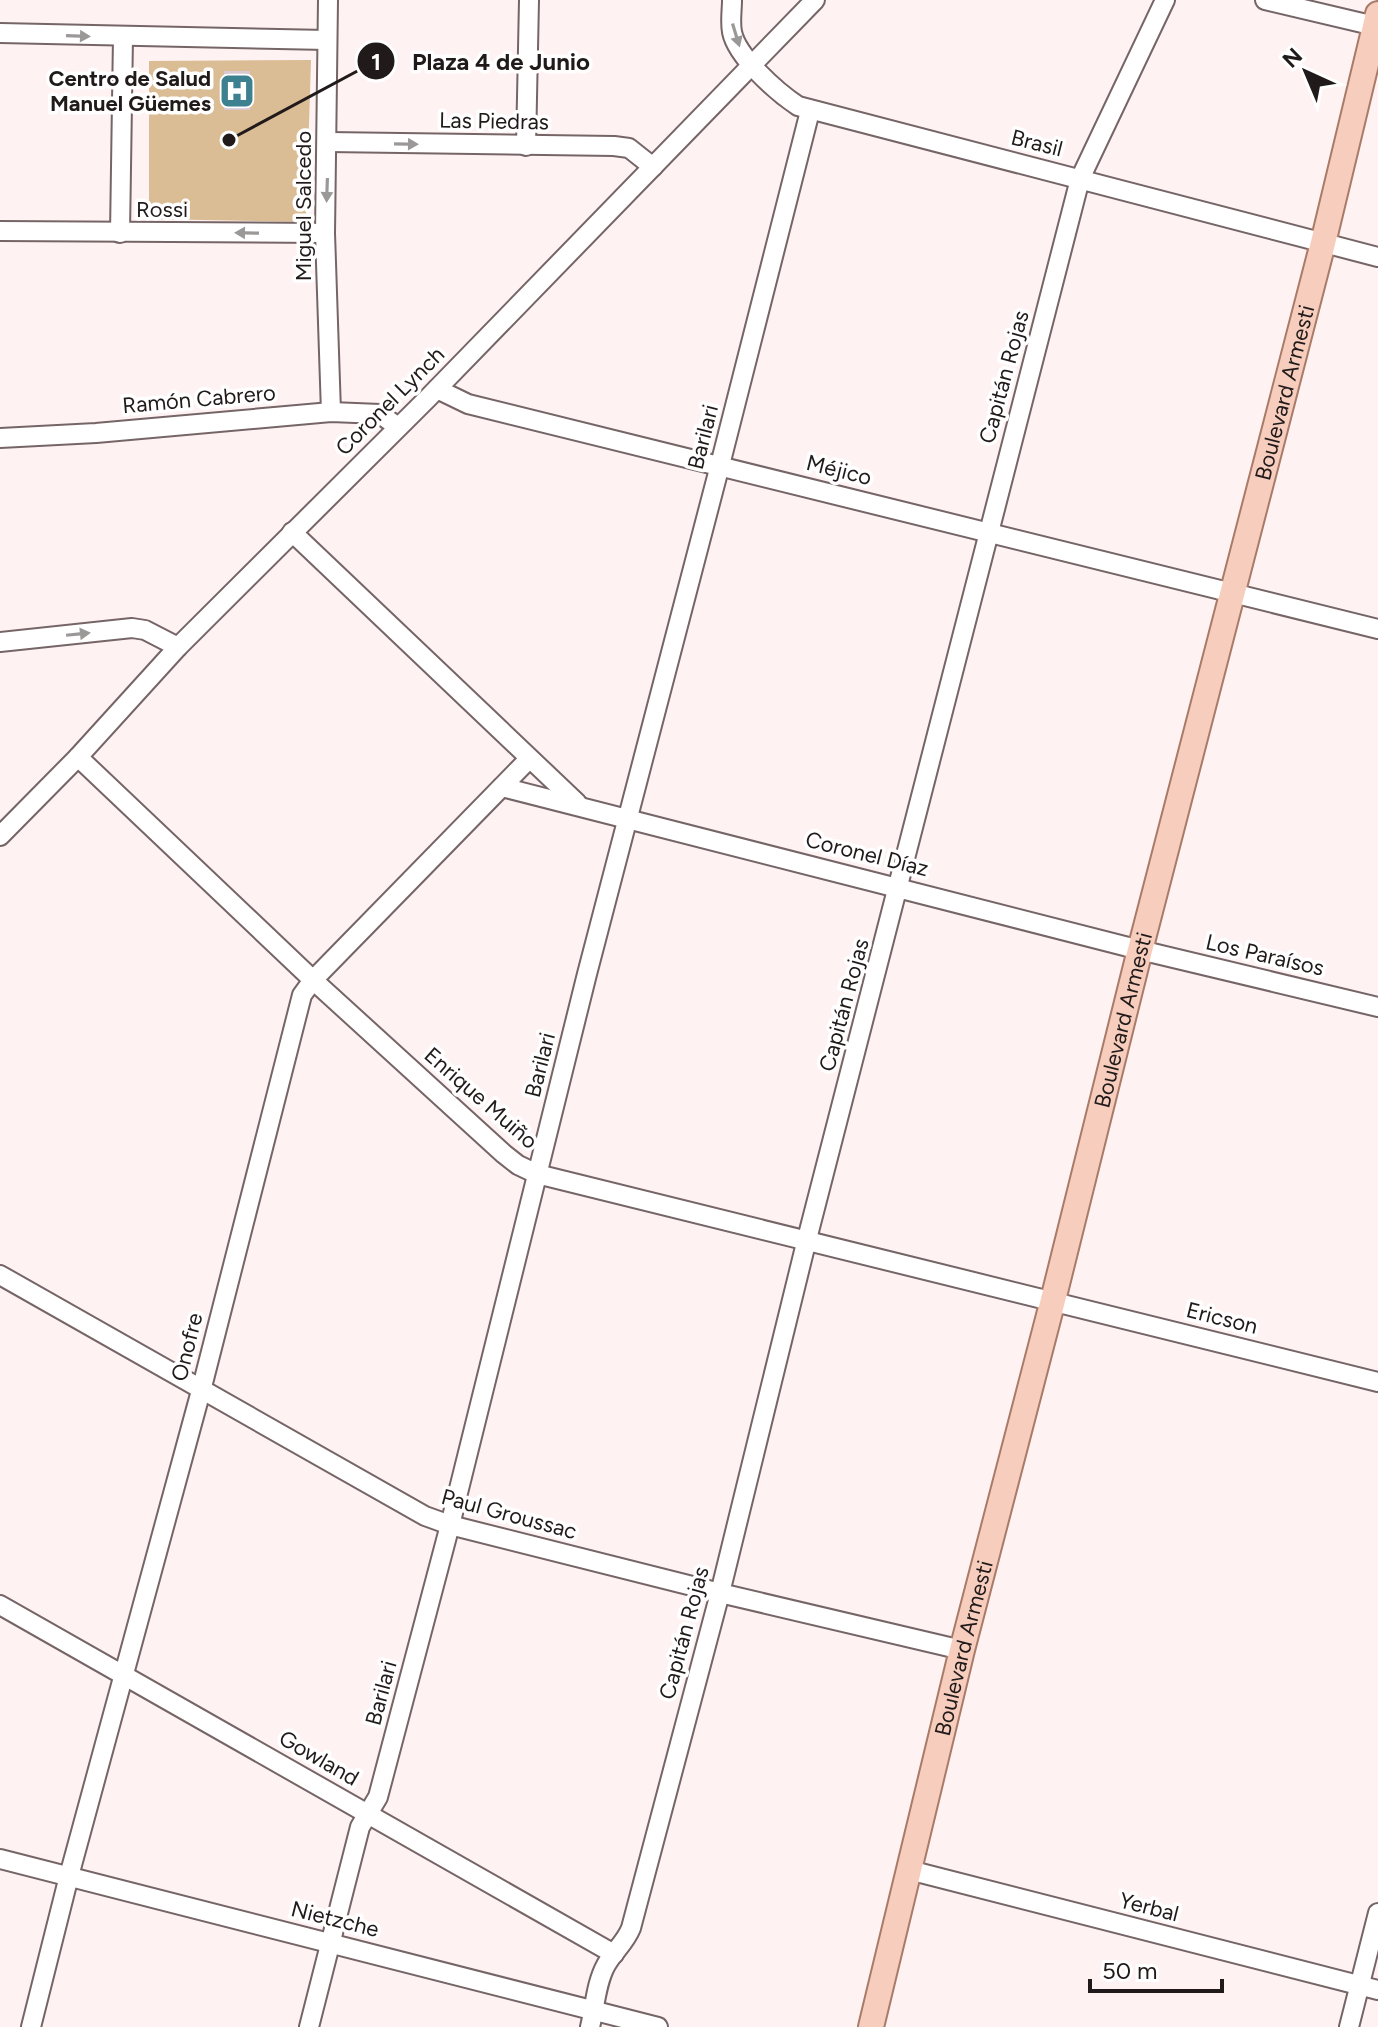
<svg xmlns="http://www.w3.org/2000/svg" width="1378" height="2027" font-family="Figtree,sans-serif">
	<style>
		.green { fill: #dbbd95 }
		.building { fill: #d9c8d2 }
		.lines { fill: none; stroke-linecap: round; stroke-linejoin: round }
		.minor-casing { stroke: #766566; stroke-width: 22 }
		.major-casing { stroke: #a97a68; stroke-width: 28 }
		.minor { stroke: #fff; stroke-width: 18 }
		.major { stroke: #f7cebd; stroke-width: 24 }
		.oneway { fill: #9b9898 }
		.labels { text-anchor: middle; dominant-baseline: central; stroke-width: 7; stroke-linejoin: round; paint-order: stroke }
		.poi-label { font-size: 22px; font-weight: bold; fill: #211a1b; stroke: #fff; text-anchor: end }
		.street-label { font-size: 22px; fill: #211a1b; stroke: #fff }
		.leader { fill: none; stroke: #211a1b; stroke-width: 3 }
		.callout-dot { fill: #211a1b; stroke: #fff; stroke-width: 3 }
		.mark-label { font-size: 24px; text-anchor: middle; font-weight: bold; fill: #fff }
		.callout-label { font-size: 24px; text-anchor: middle; font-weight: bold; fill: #211a1b; stroke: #fff; stroke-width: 7; stroke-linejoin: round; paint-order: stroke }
	</style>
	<rect width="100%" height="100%" fill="#fef2f3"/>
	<path class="green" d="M 311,60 L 306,222 L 149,219 L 149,61 Z"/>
	<rect class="building" x="224" y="71" width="26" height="39"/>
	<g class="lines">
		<defs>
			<g id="minor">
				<path d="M 328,0 L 325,233 L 331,412"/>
				<path d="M 732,0 C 732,10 730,22 732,32 C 737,57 777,92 798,106 L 1378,257"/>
				<path d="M 1265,0 L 1375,26"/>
				<path d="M 0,33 L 327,40"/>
				<path d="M 328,142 L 614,146 L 629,148 L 653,167"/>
				<path d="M 526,146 L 529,0"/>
				<path d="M 0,231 L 325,233"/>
				<path d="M 120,233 L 123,37"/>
				<path d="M 437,389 L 468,404 L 1378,629"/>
				<path d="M 0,438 L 96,433 L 331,412 L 380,414 L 398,427"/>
				<path d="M 292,532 L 577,803"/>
				<path d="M 0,642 L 132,628 L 145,630 L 178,647"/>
				<path d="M 78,757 L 313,980 L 504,1154 L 518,1165 L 537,1174 L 1378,1382"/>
				<path d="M 502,787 L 1140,950 L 1378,1007"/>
				<path d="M 0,836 L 78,757 L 178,647 L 428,398 L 815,0"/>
				<path d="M 0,1275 L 425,1516 L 450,1525 L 720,1593 L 962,1650"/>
				<path d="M 0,1605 L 614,1954"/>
				<path d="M 0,1859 L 658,2027"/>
				<path d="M 909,1870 L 1378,1990"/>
				<path d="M 31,2027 L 69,1876 L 202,1387 L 302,995 L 313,980 L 529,759"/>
				<path d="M 309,2027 L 360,1827 L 378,1797 L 450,1525 L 587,974 L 720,465 L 810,111"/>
				<path d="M 590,2027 C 595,2007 596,1983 606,1965 C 614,1951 625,1943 631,1928 L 720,1593 L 807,1239 L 1080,179 L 1165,0"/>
				<path d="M 1349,2027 L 1378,1913"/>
			</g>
			<g id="major">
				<path id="s1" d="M 871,2027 L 962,1650 L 1053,1300 L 1140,950 L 1323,243 L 1378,14"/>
			</g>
		</defs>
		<use href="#minor" class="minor-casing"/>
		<use href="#major" class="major-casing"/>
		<use href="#minor" class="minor"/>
		<use href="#major" class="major"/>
	</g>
	<defs><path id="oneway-solid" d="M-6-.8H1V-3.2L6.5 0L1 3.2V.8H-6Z" transform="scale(2)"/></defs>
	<g class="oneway">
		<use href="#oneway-solid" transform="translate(736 35) rotate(73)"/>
		<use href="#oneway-solid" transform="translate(78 36) rotate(2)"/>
		<use href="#oneway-solid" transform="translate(406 144) rotate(1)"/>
		<use href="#oneway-solid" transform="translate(327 190) rotate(92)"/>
		<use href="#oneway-solid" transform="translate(247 233) rotate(-179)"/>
		<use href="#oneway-solid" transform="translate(78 634) rotate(-6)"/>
	</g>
	<defs>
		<symbol id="hospital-square" viewBox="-11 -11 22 22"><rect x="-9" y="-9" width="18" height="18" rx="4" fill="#3d8090" stroke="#fff"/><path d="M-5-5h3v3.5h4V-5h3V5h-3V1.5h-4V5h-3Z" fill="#fff"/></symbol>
	</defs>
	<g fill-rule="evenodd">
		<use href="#hospital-square" x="217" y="71" width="40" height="40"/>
	</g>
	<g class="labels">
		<g class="poi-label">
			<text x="211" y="78">Centro de Salud<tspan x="211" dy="25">Manuel Güemes</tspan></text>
		</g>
		<g class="street-label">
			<text transform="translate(494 121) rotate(1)">Las Piedras</text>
			<text transform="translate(1037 143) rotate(14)">Brasil</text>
			<text transform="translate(303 206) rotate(-90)">Miguel Salcedo</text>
			<text x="162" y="209">Rossi</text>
			<text transform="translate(1004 377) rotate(-75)">Capitán Rojas</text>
			<text stroke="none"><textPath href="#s1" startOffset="1686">Boulevard Armesti</textPath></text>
			<text transform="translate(199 399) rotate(-5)">Ramón Cabrero</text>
			<text transform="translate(390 401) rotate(-45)">Coronel Lynch</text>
			<text transform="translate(703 437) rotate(-76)">Barilari</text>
			<text transform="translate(839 470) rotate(14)">Méjico</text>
			<text transform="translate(867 854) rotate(14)">Coronel Díaz</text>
			<text transform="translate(1265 955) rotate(13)">Los Paraísos</text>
			<text transform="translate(844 1005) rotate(-75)">Capitán Rojas</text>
			<text stroke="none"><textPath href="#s1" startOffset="1038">Boulevard Armesti</textPath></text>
			<text transform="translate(540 1065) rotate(-76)">Barilari</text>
			<text transform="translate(481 1098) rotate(41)">Enrique Muiño</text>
			<text transform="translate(1222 1318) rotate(14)">Ericson</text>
			<text transform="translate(187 1347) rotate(-76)">Onofre</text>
			<text transform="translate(509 1514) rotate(15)">Paul Groussac</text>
			<text transform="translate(684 1633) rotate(-75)">Capitán Rojas</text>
			<text stroke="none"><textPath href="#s1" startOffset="390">Boulevard Armesti</textPath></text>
			<text transform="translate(381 1693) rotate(-75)">Barilari</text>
			<text transform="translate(319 1758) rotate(30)">Gowland</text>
			<text transform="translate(1149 1907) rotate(14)">Yerbal</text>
			<text transform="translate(335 1919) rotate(14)">Nietzche</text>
		</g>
	</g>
	<path class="leader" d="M229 140L376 61"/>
	<g class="callout-dot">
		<circle cx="229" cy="140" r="8"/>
		<circle cx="376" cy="61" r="20"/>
	</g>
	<g class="mark-label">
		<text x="376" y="70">1</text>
	</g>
	<g class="callout-label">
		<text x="501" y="70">Plaza 4 de Junio</text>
	</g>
	<g transform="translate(1306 72) rotate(316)" stroke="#ffffff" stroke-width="6" paint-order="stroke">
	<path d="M0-6L14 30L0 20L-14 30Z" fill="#211a1b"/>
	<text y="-12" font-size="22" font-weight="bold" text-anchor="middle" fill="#211a1b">N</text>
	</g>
	<path d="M1090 1979v12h132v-12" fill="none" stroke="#211a1b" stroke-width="4"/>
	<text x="1102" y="1979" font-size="24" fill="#211a1b" stroke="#ffffff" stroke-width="6" paint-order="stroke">50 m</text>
</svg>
